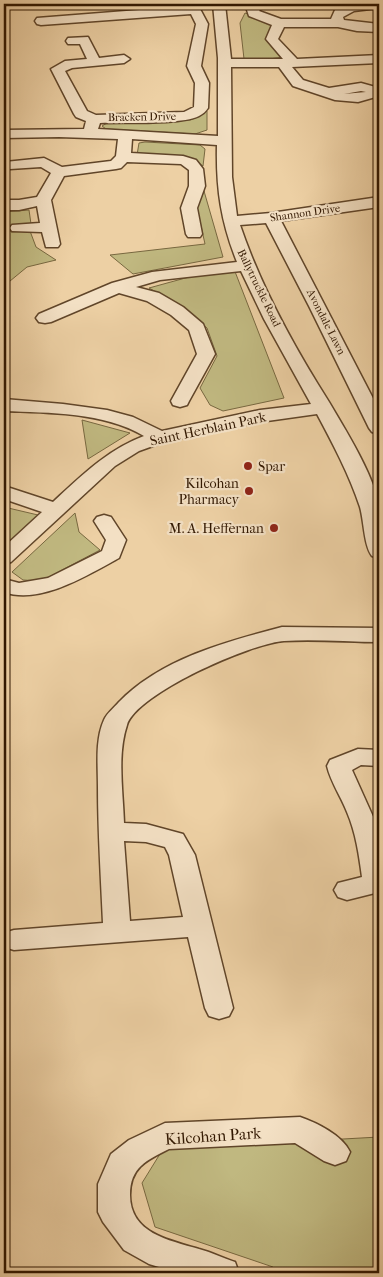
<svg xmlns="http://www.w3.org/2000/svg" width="383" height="1277" font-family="'IM FELL French Canon',serif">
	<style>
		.green { fill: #c0b880; stroke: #786840 }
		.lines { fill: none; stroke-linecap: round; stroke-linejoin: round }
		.minor-casing { stroke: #604529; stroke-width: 3 }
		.minor { fill: #f3e0c4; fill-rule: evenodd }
		.poi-dot { fill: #8f2418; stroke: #f3e0c4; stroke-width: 2 }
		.labels { text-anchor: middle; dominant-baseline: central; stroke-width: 4.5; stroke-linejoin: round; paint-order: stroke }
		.far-street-label { font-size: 11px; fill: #311700; stroke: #f3e0c4 }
		.street-label { font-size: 14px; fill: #311700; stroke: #f3e0c4 }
		.poi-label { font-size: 14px; fill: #311700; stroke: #f3e0c4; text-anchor: end }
		.near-street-label { font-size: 16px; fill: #311700; stroke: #f3e0c4 }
	</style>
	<rect width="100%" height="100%" fill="#edd0a4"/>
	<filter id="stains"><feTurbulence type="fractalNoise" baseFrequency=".004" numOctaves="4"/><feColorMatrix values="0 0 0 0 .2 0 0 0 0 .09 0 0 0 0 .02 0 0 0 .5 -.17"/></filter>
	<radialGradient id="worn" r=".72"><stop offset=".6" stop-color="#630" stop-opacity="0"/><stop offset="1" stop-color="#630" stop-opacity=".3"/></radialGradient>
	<g class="green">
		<path d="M 245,13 L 268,20 L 272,24 L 266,40 L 283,57 L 269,59 L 244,59 L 240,23 Z"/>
		<path d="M 207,111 L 207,130 L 195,134 L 106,129 L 102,126 L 107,123 L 190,120 L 198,117 Z"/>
		<path d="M 145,142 L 200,145 L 205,149 L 203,166 L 194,160 L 137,155 L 139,143 Z"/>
		<path d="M 204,191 L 223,257 L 133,274 L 110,255 L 205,244 L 197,208 Z"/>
		<path d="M 29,210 L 31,224 L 10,226 L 11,232 L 30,231 L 36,247 L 56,260 L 27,267 L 4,286 L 4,212 Z"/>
		<path d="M 234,269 L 284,398 L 223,411 L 210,405 L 200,388 L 217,356 L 207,328 L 179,305 L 149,288 L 189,277 Z"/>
		<path d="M 82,420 L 130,433 L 88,459 Z"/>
		<path d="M 4,507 L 38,515 L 4,548 Z"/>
		<path d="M 75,513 L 79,532 L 100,550 L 41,581 L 23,580 L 12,572 Z"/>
		<path d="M 379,1137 L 379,1273 L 279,1273 L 273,1267 L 155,1227 L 142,1183 L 163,1149 Z"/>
	</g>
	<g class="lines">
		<defs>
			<g id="minor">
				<path d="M 213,4 L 225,4 L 231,59 L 283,59 L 266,39 L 272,25 L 249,16 L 247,10 L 252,4 L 265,4 L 259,11 L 281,19 L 331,19 L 335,10 L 352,4 L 379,4 L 379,8 L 354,11 L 343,17 L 344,20 L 379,24 L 379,32 L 357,31 L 338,27 L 284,27 L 278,39 L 297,59 L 379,55 L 379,63 L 292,67 L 303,80 L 329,88 L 361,83 L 379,88 L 379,96 L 358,102 L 335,100 L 293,86 L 279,67 L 231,67 L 232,177 L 237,216 L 271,213 L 379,197 L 379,207 L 281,221 L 379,410 L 379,434 L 372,432 L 369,428 L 309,306 L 266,223 L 240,225 C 261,287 294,347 329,402 C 345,429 373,474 379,505 C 382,521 379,541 379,558 L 372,556 C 364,546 364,521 360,507 C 349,474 333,444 317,414 L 260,422 L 164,442 L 139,451 L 115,466 L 11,562 L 4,564 L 4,547 L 42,512 L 4,499 L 4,486 L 53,502 C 81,476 107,450 144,436 C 104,412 49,413 4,411 L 4,399 L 63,404 L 107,410 L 133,417 L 162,431 L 260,410 L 311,404 L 264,319 L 241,271 L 160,280 L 136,287 L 159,293 L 183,307 L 203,324 L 215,354 L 189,401 L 187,405 L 180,407 L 173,405 L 171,401 L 197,354 L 189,330 L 171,315 L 147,301 L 119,293 L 51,322 L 45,323 L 39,322 L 36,318 L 39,314 L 112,283 L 152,272 L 237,262 C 221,222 216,189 217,145 L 132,139 L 131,153 L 183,156 L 196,160 L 203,169 L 205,186 L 197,208 L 202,234 L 200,237 L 188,237 L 186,234 L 181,208 L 189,186 L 189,170 L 181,164 L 127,162 L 121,168 L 116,169 L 64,176 L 51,200 L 60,244 L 58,247 L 46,247 L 42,232 L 12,231 L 10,228 L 12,225 L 40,223 L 37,206 L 19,210 L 4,210 L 4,200 L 19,200 L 37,197 L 51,173 L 41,167 L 10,169 L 4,167 L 5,162 L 44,158 L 62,167 L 111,161 L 116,156 L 118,139 L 59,137 L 4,138 L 4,130 L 84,129 L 86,121 L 76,117 L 74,114 L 51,69 L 65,61 L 87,59 L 80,44 L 68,44 L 66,41 L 68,38 L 88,37 L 99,58 L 124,55 L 130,59 L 124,63 L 72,68 L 65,71 L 87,111 L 96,115 L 184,112 L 194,107 L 195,83 L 187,66 L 196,24 L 191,14 L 41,25 L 37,24 L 35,21 L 37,18 L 190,6 L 200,9 L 208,24 L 201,66 L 209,83 L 208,108 C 206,111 203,114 199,116 C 182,125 122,122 100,123 L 98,129 L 218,136 L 218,58 ZM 361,91 L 366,92 L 344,94 Z"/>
				<path d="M 104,515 L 111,517 L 126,540 L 119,558 C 88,575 40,605 4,592 L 4,579 L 19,583 L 48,578 L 102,551 L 106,540 L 94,521 L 97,517 Z"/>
				<path d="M 282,627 L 379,628 L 379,642 C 348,642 316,639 284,641 C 252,643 137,693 127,725 C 117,755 123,791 124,823 L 146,824 L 183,834 L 195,855 L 233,1008 L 229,1016 L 219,1019 L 209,1016 L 205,1008 L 188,937 L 14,950 L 4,947 L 4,933 L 14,930 L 103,923 C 101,878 98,832 98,787 C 98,765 95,740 104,720 C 107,713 114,708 119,702 C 161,659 225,642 282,627 ZM 124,841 L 146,842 L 165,847 L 169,855 L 183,917 L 130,921 Z"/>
				<path d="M 358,749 L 379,750 L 379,766 L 361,765 L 352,770 L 379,830 L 379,892 L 347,900 L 338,897 L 334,890 L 338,883 L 362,877 C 359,855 356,833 347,812 C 341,796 331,783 327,766 L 330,760 Z"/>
				<path d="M 300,1117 C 317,1123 342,1135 350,1152 L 346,1161 L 335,1165 L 324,1161 L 295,1143 L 169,1149 C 147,1160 130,1167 130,1195 C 130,1233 168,1240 199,1249 C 211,1252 223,1258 235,1262 L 239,1273 L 179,1273 L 149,1264 L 124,1250 L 103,1222 L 98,1212 L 98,1184 L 111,1154 L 129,1140 L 165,1123 Z"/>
			</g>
		</defs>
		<use href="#minor" class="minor-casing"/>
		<use href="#minor" class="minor"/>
	</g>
	<g class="poi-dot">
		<circle cx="248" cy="466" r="5"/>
		<circle cx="249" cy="491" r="5"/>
		<circle cx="274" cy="528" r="5"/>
	</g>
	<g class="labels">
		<g class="far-street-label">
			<text transform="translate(142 117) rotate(-1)">Bracken Drive</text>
			<text transform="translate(305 213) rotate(-8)">Shannon Drive</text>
			<text transform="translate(259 288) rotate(64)">Ballytruckle Road</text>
			<text transform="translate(326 322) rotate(63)">Avondale Lawn</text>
		</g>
		<g class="street-label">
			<text transform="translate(208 429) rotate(-12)">Saint Herblain Park</text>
		</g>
		<g class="poi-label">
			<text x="258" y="466" text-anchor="start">Spar</text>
			<text x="239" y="483">Kilcohan<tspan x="239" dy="16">Pharmacy</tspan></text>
			<text x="264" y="528">M. A. Heffernan</text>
		</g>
		<g class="near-street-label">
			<text transform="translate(213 1136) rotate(-4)">Kilcohan Park</text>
		</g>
	</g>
	<rect width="383" height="1277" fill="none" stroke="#edd0a4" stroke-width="20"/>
	<rect x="5" y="5" width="373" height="1267" fill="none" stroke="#311700" stroke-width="2.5"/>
	<rect x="10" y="10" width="363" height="1257" fill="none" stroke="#311700"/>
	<rect width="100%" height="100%" filter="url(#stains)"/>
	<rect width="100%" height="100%" fill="url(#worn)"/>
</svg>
